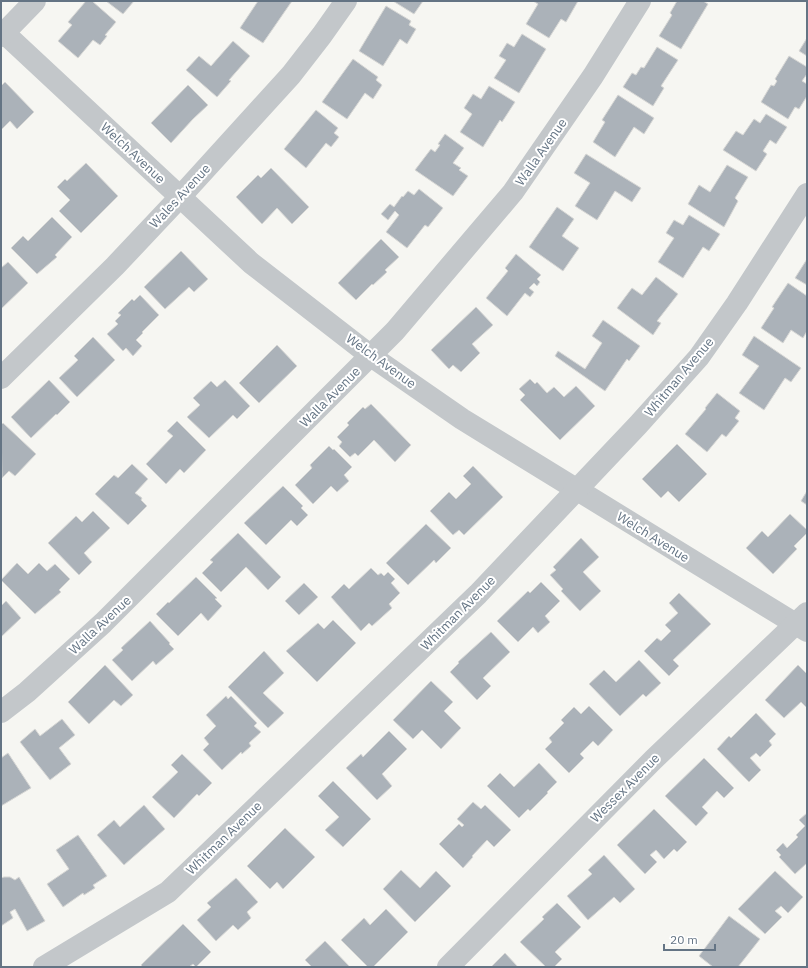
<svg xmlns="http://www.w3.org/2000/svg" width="808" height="968" font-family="'IBM Plex Sans',sans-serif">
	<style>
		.building { fill: #abb2b9; stroke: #d7d7d5 }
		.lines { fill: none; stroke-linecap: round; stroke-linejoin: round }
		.minor { stroke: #c3c7ca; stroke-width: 22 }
		.labels { text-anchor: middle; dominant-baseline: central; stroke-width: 4; stroke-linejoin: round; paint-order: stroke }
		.street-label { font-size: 13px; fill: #647484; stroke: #fff }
	</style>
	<rect width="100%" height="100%" fill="#f6f6f2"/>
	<g class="building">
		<path d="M 86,1 L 92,1 L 116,22 L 105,35 L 107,36 L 100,45 L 93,40 L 78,58 L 58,41 L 72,25 L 68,22 Z"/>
		<path d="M 106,1 L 134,1 L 123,14 Z"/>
		<path d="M 258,1 L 292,1 L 263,43 L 240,28 Z"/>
		<path d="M 393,1 L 423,1 L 414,14 Z"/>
		<path d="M 533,1 L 578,1 L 566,22 L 561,19 L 549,38 L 526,24 L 538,4 Z"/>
		<path d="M 677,1 L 703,1 L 708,4 L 681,49 L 659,36 L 672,15 L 670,13 Z"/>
		<path d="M 386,6 L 411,21 L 409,25 L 416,29 L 407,44 L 400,39 L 383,66 L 359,51 Z"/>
		<path d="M 522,34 L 546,49 L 519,93 L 494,78 L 506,60 L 499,56 L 507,43 L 514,47 Z"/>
		<path d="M 807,38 L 807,56 L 799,51 Z"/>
		<path d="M 233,41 L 250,56 L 229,80 L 231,81 L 217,97 L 186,70 L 199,56 L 211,66 Z"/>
		<path d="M 657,47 L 678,60 L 661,86 L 664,88 L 653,106 L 623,87 L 632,73 L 636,75 L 641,67 L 644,68 Z"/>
		<path d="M 789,56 L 807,67 L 807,74 L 802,81 L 807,84 L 807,96 L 799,109 L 795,107 L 788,119 L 761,102 L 771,85 L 774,86 L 777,81 L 775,79 Z"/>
		<path d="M 353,59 L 378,77 L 376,80 L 382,85 L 373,99 L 365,93 L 347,119 L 322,102 Z"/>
		<path d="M 5,82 L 34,112 L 17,129 L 10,121 L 1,130 L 1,86 Z"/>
		<path d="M 188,85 L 208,105 L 193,119 L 171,143 L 151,123 Z"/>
		<path d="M 489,86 L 515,102 L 502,122 L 500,120 L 483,147 L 460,132 L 472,114 L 464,108 L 473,94 L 481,99 Z"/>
		<path d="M 618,95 L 654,118 L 644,134 L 634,127 L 615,157 L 593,142 L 605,122 L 602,120 Z"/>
		<path d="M 316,110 L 338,128 L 334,133 L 339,137 L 331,147 L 326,143 L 306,168 L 284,149 Z"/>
		<path d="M 766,114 L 787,127 L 776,144 L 770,140 L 763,151 L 767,154 L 756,171 L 723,150 L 736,131 L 743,135 L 754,119 L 760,123 Z"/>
		<path d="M 445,134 L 464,148 L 453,163 L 461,168 L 459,170 L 468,176 L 453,196 L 415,170 L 431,149 L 435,152 L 440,145 L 438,144 Z"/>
		<path d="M 586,154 L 641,188 L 632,202 L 615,191 L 597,220 L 575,206 L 590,183 L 574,173 Z"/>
		<path d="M 86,163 L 118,196 L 81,233 L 59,211 L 70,200 L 57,187 L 65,179 L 67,181 Z"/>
		<path d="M 727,165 L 748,177 L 735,198 L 738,201 L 724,227 L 688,204 L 699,185 L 710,192 Z"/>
		<path d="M 271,168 L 309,207 L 292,224 L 277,208 L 262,224 L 236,197 L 258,175 L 261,178 Z"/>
		<path d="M 419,189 L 443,208 L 428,227 L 425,225 L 407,248 L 386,232 L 399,215 L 395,211 L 388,220 L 381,214 L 390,204 L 394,207 L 402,196 L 403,197 L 408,191 L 414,195 Z"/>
		<path d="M 557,207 L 574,219 L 562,236 L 579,248 L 563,271 L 529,247 Z"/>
		<path d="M 689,215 L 720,234 L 709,251 L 703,247 L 683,278 L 658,262 L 674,238 L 666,233 L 674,220 L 683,225 Z"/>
		<path d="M 52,217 L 72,237 L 55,255 L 57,257 L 37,274 L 11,248 L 23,236 L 28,241 Z"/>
		<path d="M 381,239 L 399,257 L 385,270 L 387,272 L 373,285 L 372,284 L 356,300 L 338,283 Z"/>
		<path d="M 181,251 L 208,279 L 194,292 L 189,287 L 165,309 L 144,287 Z"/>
		<path d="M 516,254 L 541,275 L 537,279 L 540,282 L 537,286 L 534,283 L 529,288 L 534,292 L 530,297 L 525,293 L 507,316 L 486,298 L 508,271 L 505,268 Z"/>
		<path d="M 807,259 L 807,285 L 795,278 Z"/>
		<path d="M 8,262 L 28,283 L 1,309 L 1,268 Z"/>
		<path d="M 656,277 L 678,294 L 657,321 L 661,323 L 653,335 L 617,308 L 632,288 L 642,295 Z"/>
		<path d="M 788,283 L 807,296 L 807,331 L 803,338 L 791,330 L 783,343 L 761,328 L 774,308 L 772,307 Z"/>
		<path d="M 140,295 L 159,315 L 142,332 L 143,333 L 136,340 L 142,346 L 133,356 L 126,348 L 123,351 L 107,334 L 118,324 L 115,321 L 121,315 L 118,313 L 132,299 L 134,301 Z"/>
		<path d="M 476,307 L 493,325 L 472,344 L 480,353 L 461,372 L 453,365 L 449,369 L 431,350 Z"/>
		<path d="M 603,320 L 640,346 L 629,361 L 627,359 L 605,391 L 555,356 L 558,351 L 585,369 L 602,343 L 592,336 Z"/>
		<path d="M 754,336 L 801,368 L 791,382 L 785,378 L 764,410 L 739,393 L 759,366 L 742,355 Z"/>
		<path d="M 93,337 L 115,360 L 77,397 L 59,378 L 78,360 L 74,356 Z"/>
		<path d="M 277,345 L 297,366 L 259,403 L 239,383 Z"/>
		<path d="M 530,379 L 535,384 L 537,382 L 547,393 L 554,387 L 564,397 L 576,386 L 595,406 L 560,440 L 520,400 L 525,395 L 519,389 Z"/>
		<path d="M 49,380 L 70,402 L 57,415 L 56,414 L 31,438 L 11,417 Z"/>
		<path d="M 225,380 L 250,406 L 237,419 L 233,415 L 209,438 L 187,417 L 200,405 L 193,398 L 211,381 L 217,387 Z"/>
		<path d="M 717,393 L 740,411 L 735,418 L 739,421 L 726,437 L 722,434 L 707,452 L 685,434 L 706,409 L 705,408 Z"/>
		<path d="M 371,404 L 411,445 L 395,462 L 374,440 L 358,456 L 355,453 L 350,457 L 339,446 L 342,442 L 337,437 L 349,425 L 347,423 L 363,407 L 365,409 Z"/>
		<path d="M 177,421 L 206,450 L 184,473 L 180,469 L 166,484 L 146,464 L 173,436 L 167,431 Z"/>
		<path d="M 3,423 L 36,454 L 15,476 L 9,471 L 2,478 L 1,425 Z"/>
		<path d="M 677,444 L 707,474 L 679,502 L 668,491 L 661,498 L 642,479 Z"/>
		<path d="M 329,446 L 333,450 L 334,449 L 352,467 L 344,475 L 349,481 L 337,492 L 331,486 L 313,504 L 295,485 L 312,468 L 310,465 Z"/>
		<path d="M 132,464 L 148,479 L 135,493 L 142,498 L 141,500 L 147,506 L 128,525 L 95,494 L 114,475 L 118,478 Z"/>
		<path d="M 473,466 L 503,497 L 464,535 L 459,530 L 453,535 L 430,511 L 449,492 L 456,499 L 471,484 L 463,476 Z"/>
		<path d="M 283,486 L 303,506 L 301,508 L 308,515 L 297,526 L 291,520 L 266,545 L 244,523 Z"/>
		<path d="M 807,491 L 807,505 L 801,501 Z"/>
		<path d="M 93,511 L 110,528 L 84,553 L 92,562 L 79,575 L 48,543 L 76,516 L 82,522 Z"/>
		<path d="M 790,514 L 807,530 L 807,533 L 794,546 L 797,549 L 773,574 L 746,548 L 762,531 L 768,537 Z"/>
		<path d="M 426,524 L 451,548 L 436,563 L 434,560 L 408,585 L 386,563 Z"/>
		<path d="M 238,533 L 281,577 L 268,590 L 246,567 L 221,592 L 202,573 L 213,562 L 210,560 Z"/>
		<path d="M 581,538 L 599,557 L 583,572 L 601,591 L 580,611 L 561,591 L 563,589 L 550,575 L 556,570 L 553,567 Z"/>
		<path d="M 17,563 L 28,574 L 39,563 L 47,571 L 55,564 L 70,579 L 59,590 L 61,592 L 35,614 L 1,580 Z"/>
		<path d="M 371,568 L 378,575 L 381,573 L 384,576 L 388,572 L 395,579 L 391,583 L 400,593 L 389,604 L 392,608 L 372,626 L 369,623 L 361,631 L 331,597 L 344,584 L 349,589 Z"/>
		<path d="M 196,577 L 217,598 L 215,599 L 222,606 L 208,621 L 201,613 L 178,636 L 156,614 L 168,602 L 169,603 Z"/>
		<path d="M 541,582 L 560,601 L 545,616 L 550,622 L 538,633 L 533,627 L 518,642 L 497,621 L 528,591 L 530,593 Z"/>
		<path d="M 304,583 L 318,597 L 299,615 L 285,601 Z"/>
		<path d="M 679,593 L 711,624 L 673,660 L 679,666 L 669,676 L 644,651 L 657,638 L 661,641 L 671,631 L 665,625 L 678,613 L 669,603 Z"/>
		<path d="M 6,601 L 21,618 L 1,637 L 1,606 Z"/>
		<path d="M 333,620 L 356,643 L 317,682 L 286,651 L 318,623 L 324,629 Z"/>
		<path d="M 150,621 L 170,643 L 169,644 L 174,649 L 156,665 L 153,661 L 132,681 L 112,660 L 123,650 L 121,648 Z"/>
		<path d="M 491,632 L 510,652 L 483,678 L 491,686 L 477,700 L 450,672 L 459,663 L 458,662 Z"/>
		<path d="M 264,651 L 284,673 L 263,693 L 284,713 L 268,728 L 228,687 Z"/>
		<path d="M 639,660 L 661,683 L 646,697 L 643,694 L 620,716 L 589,684 L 604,670 L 616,682 Z"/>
		<path d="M 105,665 L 133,695 L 121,706 L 114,700 L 89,724 L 68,702 Z"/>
		<path d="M 798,665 L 807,674 L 807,708 L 801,702 L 784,718 L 765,700 Z"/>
		<path d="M 431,681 L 453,702 L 444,711 L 461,728 L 441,749 L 422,730 L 413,739 L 393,720 Z"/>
		<path d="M 226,696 L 228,699 L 231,696 L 257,723 L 254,726 L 261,732 L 249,743 L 251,746 L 242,754 L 241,752 L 222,770 L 203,750 L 209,744 L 204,738 L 216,726 L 206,715 Z"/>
		<path d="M 589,706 L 613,730 L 598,746 L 593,741 L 580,754 L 584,758 L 569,773 L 545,749 L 552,742 L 549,738 L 564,723 L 561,720 L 574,707 L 581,714 Z"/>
		<path d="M 756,713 L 776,734 L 769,741 L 772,745 L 760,757 L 756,753 L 750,758 L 761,770 L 749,782 L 717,749 L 729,736 L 731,738 Z"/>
		<path d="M 62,719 L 75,735 L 59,748 L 71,764 L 50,780 L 20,742 L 35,729 L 40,736 Z"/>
		<path d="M 389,731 L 407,749 L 382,774 L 392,786 L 377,800 L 346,768 L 361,754 L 363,757 Z"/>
		<path d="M 8,753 L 31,788 L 1,806 L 1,758 Z"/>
		<path d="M 182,754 L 212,783 L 199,796 L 197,794 L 174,818 L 152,797 L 178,772 L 171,765 Z"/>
		<path d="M 704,758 L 734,788 L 724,798 L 717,791 L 702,807 L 708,813 L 696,826 L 665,796 Z"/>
		<path d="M 539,763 L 557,782 L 547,792 L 548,793 L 530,811 L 528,809 L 519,818 L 487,786 L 500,773 L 514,787 Z"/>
		<path d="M 333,781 L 371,819 L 343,847 L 325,830 L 339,817 L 318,796 Z"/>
		<path d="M 473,802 L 481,809 L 485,805 L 511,830 L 494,847 L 487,840 L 472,856 L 473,857 L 463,868 L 439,844 L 459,824 L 462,827 L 464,825 L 457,819 Z"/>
		<path d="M 144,805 L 165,829 L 124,865 L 97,835 L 114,820 L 120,827 Z"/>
		<path d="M 654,809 L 687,842 L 677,852 L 674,849 L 664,859 L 656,850 L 650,855 L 657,862 L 645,874 L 617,845 Z"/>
		<path d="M 807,813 L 807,863 L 795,874 L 779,857 L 781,855 L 776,850 L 783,843 L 787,848 L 798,837 L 796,835 L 805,826 L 799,820 Z"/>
		<path d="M 285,828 L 315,857 L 283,889 L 277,882 L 270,889 L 247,866 Z"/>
		<path d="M 78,835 L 107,876 L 93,885 L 95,888 L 84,895 L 83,893 L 63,907 L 47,884 L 69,869 L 56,850 Z"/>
		<path d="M 604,855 L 635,889 L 620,903 L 614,897 L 588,920 L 567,896 L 592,874 L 588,870 Z"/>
		<path d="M 401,870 L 420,888 L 436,871 L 451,886 L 415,922 L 383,889 Z"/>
		<path d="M 775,871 L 803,897 L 788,913 L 781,906 L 775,911 L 782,917 L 765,934 L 738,909 Z"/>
		<path d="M 4,877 L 10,877 L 15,880 L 19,877 L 45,921 L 27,931 L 15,909 L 10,912 L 13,918 L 1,926 L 1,878 Z"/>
		<path d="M 236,878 L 258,902 L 247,912 L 251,918 L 238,930 L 233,925 L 216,941 L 197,920 L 211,907 L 207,903 Z"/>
		<path d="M 557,903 L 581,927 L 555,952 L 562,959 L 554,967 L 546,967 L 520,942 L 544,919 L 542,917 Z"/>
		<path d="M 386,909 L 408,932 L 373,967 L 368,967 L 341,940 L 364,918 L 370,925 Z"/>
		<path d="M 729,916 L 760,939 L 738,967 L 713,967 L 699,956 Z"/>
		<path d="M 183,924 L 211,952 L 196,967 L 193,964 L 189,967 L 143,967 L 141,965 Z"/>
		<path d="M 325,941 L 350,967 L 312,967 L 305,960 Z"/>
		<path d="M 505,953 L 518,967 L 491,967 Z"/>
	</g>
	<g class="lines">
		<g class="minor">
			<path d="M 1,30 L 251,263 L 371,356 L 462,419 L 807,631"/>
			<path d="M 1,36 L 35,1"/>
			<path d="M 1,378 L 115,266 L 180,197 L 291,75 L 322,35 L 346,1"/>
			<path d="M 1,712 L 27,692 L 103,623 L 395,331 L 513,192 L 593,76 L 640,1"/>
			<path d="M 44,967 L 168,892 L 478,594 L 638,425 L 699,357 L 737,303 L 807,194"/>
			<path d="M 448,967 L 653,760 L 807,613"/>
		</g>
	</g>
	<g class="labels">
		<g class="street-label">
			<text transform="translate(541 152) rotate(-55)">Walla Avenue</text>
			<text transform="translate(133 153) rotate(43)">Welch Avenue</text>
			<text transform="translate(180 196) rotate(-47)">Wales Avenue</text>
			<text transform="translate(381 361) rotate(36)">Welch Avenue</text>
			<text transform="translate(679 377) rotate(-50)">Whitman Avenue</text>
			<text transform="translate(330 397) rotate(-45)">Walla Avenue</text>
			<text transform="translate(653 537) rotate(32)">Welch Avenue</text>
			<text transform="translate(458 613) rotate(-45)">Whitman Avenue</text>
			<text transform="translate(100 625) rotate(-43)">Walla Avenue</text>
			<text transform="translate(625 788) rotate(-45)">Wessex Avenue</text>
			<text transform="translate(224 838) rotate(-44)">Whitman Avenue</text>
		</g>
	</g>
	<rect width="808" height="968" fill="none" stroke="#647484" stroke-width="4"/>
	<path d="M664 944v6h51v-6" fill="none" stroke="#647484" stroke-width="2"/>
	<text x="670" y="944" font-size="12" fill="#647484" stroke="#ffffff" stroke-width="3" paint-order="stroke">20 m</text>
</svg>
